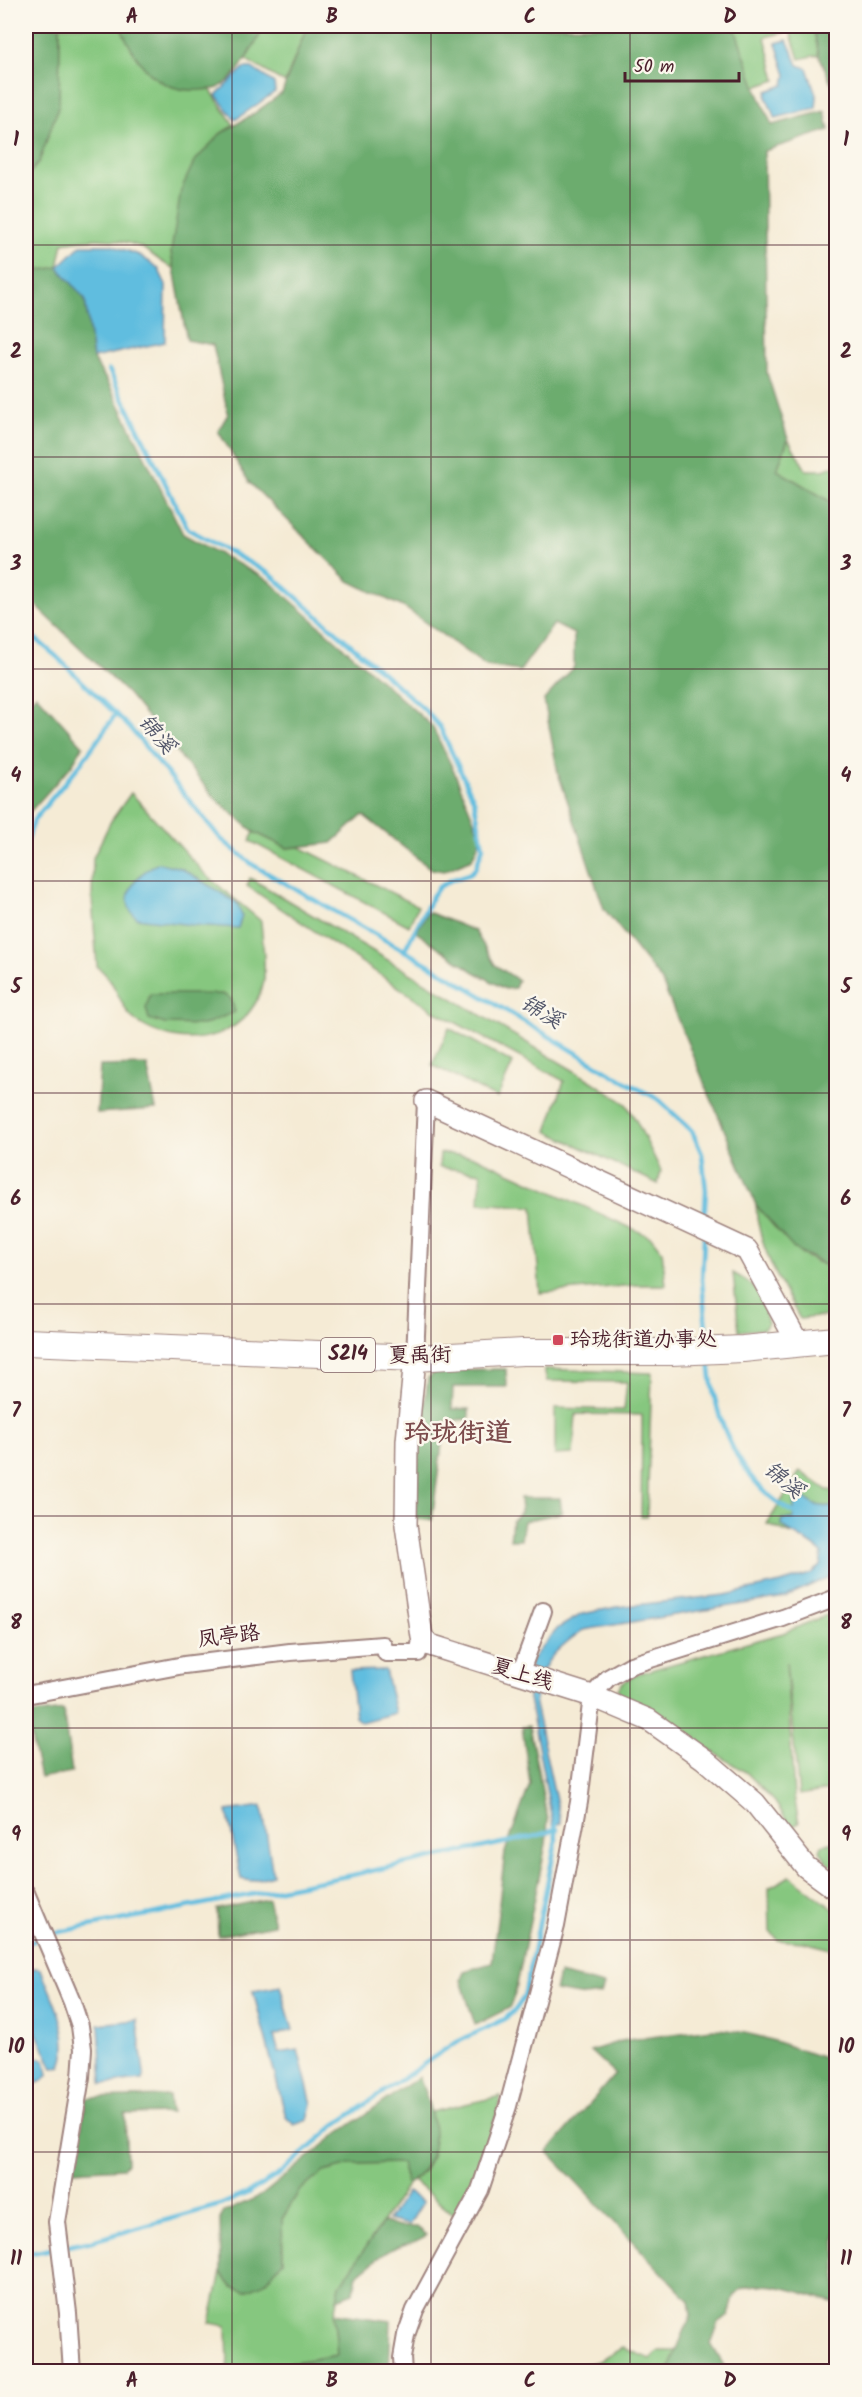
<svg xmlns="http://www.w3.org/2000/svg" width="862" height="2397" font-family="Kalam,'LXGW WenKai TC',sans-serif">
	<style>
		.green { fill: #86c77f; stroke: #687355; stroke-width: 1.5 }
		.forest { fill: #6cac6e; stroke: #5b664c; stroke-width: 1.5 }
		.water { fill: #61bddf; stroke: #566e85; stroke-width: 1.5 }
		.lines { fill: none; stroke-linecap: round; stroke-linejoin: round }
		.stream { stroke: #61bddf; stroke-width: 4.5 }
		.minor-casing { stroke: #a08580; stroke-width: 20 }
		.tertiary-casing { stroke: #a08580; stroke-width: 24 }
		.primary-casing { stroke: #a08580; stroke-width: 28 }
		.minor { stroke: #fff; stroke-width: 16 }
		.tertiary { stroke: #fff; stroke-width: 21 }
		.primary { stroke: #fff; stroke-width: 26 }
		.grid { fill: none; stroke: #4a1f2b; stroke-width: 1.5; stroke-opacity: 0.55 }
		.poi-dot { fill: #d1495b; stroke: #fbf7ec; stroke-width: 2 }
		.labels { text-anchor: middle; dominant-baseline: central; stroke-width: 5; stroke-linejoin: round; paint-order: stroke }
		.shield { fill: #fbf7ec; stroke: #7f6065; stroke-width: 1.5 }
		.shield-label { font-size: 20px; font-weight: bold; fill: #4a1f2b }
		.poi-label { font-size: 21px; fill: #4a1f2b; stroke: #fbf7ec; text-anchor: start }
		.street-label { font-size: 21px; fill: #4a1f2b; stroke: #fbf7ec }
		.water-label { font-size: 22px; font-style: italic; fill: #52566a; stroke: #fbf7ec }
		.district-label { font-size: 27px; font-weight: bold; fill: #7c4b4c; stroke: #fbf7ec }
		.neatline { fill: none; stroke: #4a1f2b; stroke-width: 2 }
		.grid-label { font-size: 20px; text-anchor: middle; font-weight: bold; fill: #4a1f2b }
	</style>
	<rect width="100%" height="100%" fill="#fbf7ec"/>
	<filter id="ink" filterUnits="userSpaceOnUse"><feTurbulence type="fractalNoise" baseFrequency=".0167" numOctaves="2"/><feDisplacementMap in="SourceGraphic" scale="12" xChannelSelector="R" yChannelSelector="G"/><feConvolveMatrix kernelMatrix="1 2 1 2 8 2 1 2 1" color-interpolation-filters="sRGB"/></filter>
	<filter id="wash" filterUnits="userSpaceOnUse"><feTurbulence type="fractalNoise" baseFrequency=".008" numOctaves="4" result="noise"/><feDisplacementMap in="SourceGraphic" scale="24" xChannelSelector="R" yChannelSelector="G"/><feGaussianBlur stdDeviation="1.35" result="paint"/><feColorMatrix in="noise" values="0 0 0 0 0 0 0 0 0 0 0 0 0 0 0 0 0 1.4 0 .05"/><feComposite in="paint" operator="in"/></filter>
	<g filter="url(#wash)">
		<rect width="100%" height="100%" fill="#f5ebd5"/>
		<g class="green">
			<path d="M 60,26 L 120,26 C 141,71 157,92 210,89 L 234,125 L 220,134 L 171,252 L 174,268 C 160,264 151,251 138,246 C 114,237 87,238 63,243 L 58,267 L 26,273 L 26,178 L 39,162 L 59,105 Z"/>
			<path d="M 265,26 L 307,26 L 285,83 L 245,59 Z"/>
			<path d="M 734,26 L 813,26 L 819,55 L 799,59 L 790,31 L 765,37 L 776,80 L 755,87 Z"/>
			<path d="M 788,439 L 806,470 L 823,470 L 836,465 L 836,505 L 777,470 Z"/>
			<path d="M 131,793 L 205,874 L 261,921 C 262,937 267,972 263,985 C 247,1042 181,1053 136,1021 C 124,1013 118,991 109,979 C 106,974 101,970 97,966 L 92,898 L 93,858 L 111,821 Z"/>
			<path d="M 254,832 L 287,848 L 300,847 L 418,906 L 409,926 L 250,841 Z"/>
			<path d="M 250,878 L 593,1082 L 626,1104 L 636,1120 L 661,1171 L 658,1184 L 547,1131 L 564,1081 L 436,1012 L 247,886 Z"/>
			<path d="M 449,1028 L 513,1063 L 497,1098 L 432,1065 Z"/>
			<path d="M 440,1153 L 476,1157 L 651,1237 L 662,1251 L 666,1285 L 636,1285 L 540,1293 L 533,1207 L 479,1203 L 481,1173 L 439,1167 Z"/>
			<path d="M 756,1205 C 778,1231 800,1264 836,1267 L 836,1315 L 800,1319 C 781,1285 757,1245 756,1205 Z"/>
			<path d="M 733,1273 C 761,1288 759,1293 768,1323 L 764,1329 L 739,1331 Z"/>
			<path d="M 544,1369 L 652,1373 L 647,1517 L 641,1517 L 642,1415 L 576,1414 L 573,1454 L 555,1455 L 555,1408 L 624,1410 L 627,1382 L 547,1381 Z"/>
			<path d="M 800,1471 L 827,1490 L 836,1491 L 836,1508 L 815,1505 L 800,1495 L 793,1519 L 782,1519 L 781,1525 L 792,1534 L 767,1524 Z"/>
			<path d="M 829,1614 L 836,1663 L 836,1789 L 799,1795 L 786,1662 L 794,1796 L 799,1823 L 791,1827 L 775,1802 L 747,1773 L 634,1702 L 621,1698 L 618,1689 L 623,1682 L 640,1673 L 783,1633 Z"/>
			<path d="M 836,1842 L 836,1868 L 827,1861 L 820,1851 L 822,1845 Z"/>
			<path d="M 790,1876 L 836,1911 L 836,1950 L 803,1942 L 778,1940 L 770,1932 L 769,1888 Z"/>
			<path d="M 501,2096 C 492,2138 474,2178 454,2215 L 413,2181 C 437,2164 435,2138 430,2112 Z"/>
			<path d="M 401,2163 L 407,2185 L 340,2286 L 334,2313 L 337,2355 L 240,2371 L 228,2371 L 227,2326 L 210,2323 L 221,2272 L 232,2287 L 283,2261 L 282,2219 L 299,2191 L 323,2172 L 354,2164 Z"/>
			<path d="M 622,2348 L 651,2359 L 659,2351 L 677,2351 L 668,2371 L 631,2371 L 621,2367 L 617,2371 L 575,2372 L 576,2367 L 599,2361 Z"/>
		</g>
		<g class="forest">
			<path d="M 26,26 L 60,26 L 59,105 L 39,162 L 26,178 Z"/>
			<path d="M 120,26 L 265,26 C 254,44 239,78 218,88 C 214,90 205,89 200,90 C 155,93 136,62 120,26 Z"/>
			<path d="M 307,26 L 734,26 L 757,91 L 772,125 L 825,111 L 829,130 L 764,151 L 767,373 L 788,439 L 777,470 L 836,505 L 836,1267 L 827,1266 L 793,1248 L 756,1205 L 661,980 L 604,909 L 558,773 L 544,700 L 574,667 L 574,634 L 554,624 L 520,671 L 486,666 L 405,608 L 349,581 L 249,482 L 218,431 L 228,414 L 213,345 L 187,340 L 171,252 L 181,190 L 194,162 L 220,134 L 253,114 L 282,93 Z"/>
			<path d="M 813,26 L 836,26 L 836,94 L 819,55 Z"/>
			<path d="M 58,267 L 85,299 L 93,359 L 109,384 L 183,534 L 268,580 L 432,726 L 454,771 L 481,838 L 472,859 L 444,871 L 431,869 L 363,815 L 332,843 L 287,848 L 254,832 L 215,798 L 128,694 L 26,596 L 26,273 Z"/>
			<path d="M 36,694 L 83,746 L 72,765 L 27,815 L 26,821 L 26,705 Z"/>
			<path d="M 428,912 L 475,931 L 495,965 L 518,980 L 515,988 L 505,989 L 473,971 L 416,932 Z"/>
			<path d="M 150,994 L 223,994 L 231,999 L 235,1012 L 203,1025 L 165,1024 L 149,1019 L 146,1008 Z"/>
			<path d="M 147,1065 L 156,1109 L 97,1113 L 100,1066 Z"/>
			<path d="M 506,1369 L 507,1387 L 453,1387 L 452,1409 L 469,1409 L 469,1419 L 445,1421 L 432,1520 L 415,1519 L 419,1451 L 428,1378 L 437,1370 Z"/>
			<path d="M 520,1498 L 560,1498 L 562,1513 L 524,1521 L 521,1540 L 510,1540 L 512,1521 L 521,1512 Z"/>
			<path d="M 836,1611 L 836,1663 L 829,1614 Z"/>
			<path d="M 63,1710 L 72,1772 L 40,1778 L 26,1715 Z"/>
			<path d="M 529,1726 L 548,1820 L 546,1844 L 515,1994 L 509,2008 L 475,2025 L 461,1980 L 464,1971 L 492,1963 L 505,1852 L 530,1784 L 522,1727 Z"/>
			<path d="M 268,1899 L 274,1925 L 218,1936 L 217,1909 Z"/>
			<path d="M 559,1974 L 604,1985 L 601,1994 L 585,1996 L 555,1991 Z"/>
			<path d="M 711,2029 C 757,2030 793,2049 836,2062 L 836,2303 C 814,2298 749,2269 734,2297 C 732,2303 731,2310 729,2316 L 719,2322 L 711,2344 L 727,2371 L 668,2371 L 691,2315 L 689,2301 L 548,2152 L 615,2074 L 590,2051 L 621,2041 Z"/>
			<path d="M 419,2077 C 435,2117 447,2157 407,2185 L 401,2163 L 354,2164 L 324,2172 L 299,2191 L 282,2219 L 283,2261 L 265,2283 L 246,2291 L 232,2287 L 221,2272 L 220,2219 L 224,2212 L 262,2195 L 336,2135 Z"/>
			<path d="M 169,2096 L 171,2113 L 125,2114 L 127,2163 L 123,2168 L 73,2171 L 87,2098 Z"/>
			<path d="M 383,2222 L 399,2227 L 417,2227 L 427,2235 C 414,2244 405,2243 392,2249 C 379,2256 368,2267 357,2275 L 353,2293 L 337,2299 L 340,2285 Z"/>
			<path d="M 334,2313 L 391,2321 L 389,2371 L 240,2371 L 337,2355 Z"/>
		</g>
		<g class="water">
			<path d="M 787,40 L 798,65 L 807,68 L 817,97 L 816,108 L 775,118 L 766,97 L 767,91 L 784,85 L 786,75 L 776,43 Z"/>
			<path d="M 244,68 L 252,68 L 274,83 L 275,92 L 235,120 L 216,95 Z"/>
			<path d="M 81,245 L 111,245 L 139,255 L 158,268 L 166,285 L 165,342 L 93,358 L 85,299 L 58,267 Z"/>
			<path d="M 159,863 L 181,868 L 237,903 L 242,916 L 238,928 L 191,925 L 137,918 C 115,900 138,871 159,863 Z"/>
			<path d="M 800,1495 L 815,1505 L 836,1508 L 836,1574 L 785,1597 L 583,1630 C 553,1651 537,1666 535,1705 L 561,1823 L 553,1825 L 527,1688 L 531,1660 L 558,1628 L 582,1614 L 617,1607 L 725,1595 L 781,1583 L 810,1574 L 820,1566 L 822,1553 C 810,1541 794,1536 781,1525 L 782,1519 L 793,1519 L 795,1499 Z"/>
			<path d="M 385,1670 L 395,1713 L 361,1722 L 355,1717 L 350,1671 Z"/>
			<path d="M 262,1806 L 273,1875 L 251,1881 L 241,1879 L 227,1811 Z"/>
			<path d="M 34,1968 L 41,1969 C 52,1999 74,2035 61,2066 L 53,2068 L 26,2011 L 26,1974 Z"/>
			<path d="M 280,1986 L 293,2030 L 274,2036 L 279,2053 L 298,2050 L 312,2104 L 308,2120 L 294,2125 L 286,2117 L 253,1991 Z"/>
			<path d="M 137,2020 L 144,2073 L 142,2080 L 102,2084 L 99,2024 Z"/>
			<path d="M 42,2058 L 46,2063 L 48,2075 L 42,2081 L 26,2088 L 26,2059 Z"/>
			<path d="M 407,2192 L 423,2202 L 409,2225 L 388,2220 Z"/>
		</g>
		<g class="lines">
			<g class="stream">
				<path d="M 109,370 L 188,529 L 270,574 L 423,708 L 440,727 L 474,800 L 483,847 L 476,867 L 470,874 L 451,880 L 439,887 L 433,895 L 404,951"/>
				<path d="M 26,631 L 56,656 L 130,728 L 221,839 L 253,865 L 440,971 L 622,1080 L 658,1099 L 692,1131 L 702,1154 L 706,1191 L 704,1223"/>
				<path d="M 26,844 L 34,820 L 82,762 L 116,714"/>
				<path d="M 26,910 L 31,963 L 26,979"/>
				<path d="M 704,1237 L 702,1280 L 707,1342"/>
				<path d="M 709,1360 C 714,1421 740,1486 797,1514"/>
				<path d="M 26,1944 L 54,1933 L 352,1875 L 536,1836 L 557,1829"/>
				<path d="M 26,2254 L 88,2242 L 220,2205 L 248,2193 L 278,2175 L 337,2124 L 453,2044 L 505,2019 L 516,2009 L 524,1997 L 556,1841 L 555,1819"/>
			</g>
		</g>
	</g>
	<g filter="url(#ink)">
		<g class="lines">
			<defs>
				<g id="minor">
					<path d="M 415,1358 L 426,1101"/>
					<path d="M 520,1674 L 543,1611"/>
					<path d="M 26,1695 L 184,1665 L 290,1652 L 383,1645 L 386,1653 L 418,1653 L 422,1637"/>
					<path d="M 26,1893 L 72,2002 L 80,2026 L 83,2049 L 81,2077 L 57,2222 L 68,2313 L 72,2372"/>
					<path d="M 403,2372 L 402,2358 L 406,2335 L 415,2310 L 480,2190 L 508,2106 L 556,1926 L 579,1802 L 592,1696 L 608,1678 L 631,1665 L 783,1618 L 836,1598"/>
				</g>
				<g id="tertiary">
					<path d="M 426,1101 L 747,1250 L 799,1345"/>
					<path d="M 415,1358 L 407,1441 L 406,1525 L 422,1637 L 430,1645 L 592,1696 L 649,1720 L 704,1759 L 755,1803 L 806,1867 L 836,1889"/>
				</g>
				<path id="primary" d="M 26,1342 L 415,1358 L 523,1352 L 671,1352 L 743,1349 L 836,1340"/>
			</defs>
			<use href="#minor" class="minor-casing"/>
			<use href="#tertiary" class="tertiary-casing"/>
			<use href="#primary" class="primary-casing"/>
			<use href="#minor" class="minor"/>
			<use href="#tertiary" class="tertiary"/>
			<use href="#primary" class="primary"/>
		</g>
	</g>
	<path class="grid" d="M 232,26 L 232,2372M 431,26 L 431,2372M 630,26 L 630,2372M 26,245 L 836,245M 26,457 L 836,457M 26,669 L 836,669M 26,881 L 836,881M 26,1093 L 836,1093M 26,1304 L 836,1304M 26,1516 L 836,1516M 26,1728 L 836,1728M 26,1940 L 836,1940M 26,2152 L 836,2152"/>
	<rect class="poi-dot" x="552" y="1334" width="12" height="12" rx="3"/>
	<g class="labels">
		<rect class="shield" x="321" y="1338" width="54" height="34" rx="4.5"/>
		<g class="shield-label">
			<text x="348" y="1355">S214</text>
		</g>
		<g class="poi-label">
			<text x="570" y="1340">玲珑街道办事处</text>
		</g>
		<g class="street-label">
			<text transform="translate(420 1356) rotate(-1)">夏禹街</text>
			<text transform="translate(229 1637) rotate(-7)">凤亭路</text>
			<text transform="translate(522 1675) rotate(17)">夏上线</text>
		</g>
		<g class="water-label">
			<text transform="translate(156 735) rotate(49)">锦溪</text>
			<text transform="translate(541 1013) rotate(30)">锦溪</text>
			<text transform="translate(783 1481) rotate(39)">锦溪</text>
		</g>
		<g class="district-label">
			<text x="458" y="1433">玲珑街道</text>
		</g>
	</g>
	<rect width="862" height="2397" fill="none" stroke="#fbf7ec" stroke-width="66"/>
	<path d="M625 72v9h114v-9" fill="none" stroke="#4a1f2b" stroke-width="3"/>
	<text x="634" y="72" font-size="18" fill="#4a1f2b" stroke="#fbf7ec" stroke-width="4.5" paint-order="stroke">50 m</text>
	<rect x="33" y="33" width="796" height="2331" class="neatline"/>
	<g class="grid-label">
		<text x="132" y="23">A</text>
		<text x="332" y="23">B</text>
		<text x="530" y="23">C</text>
		<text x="730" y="23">D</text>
		<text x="16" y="146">1</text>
		<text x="846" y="146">1</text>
		<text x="16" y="358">2</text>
		<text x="846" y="358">2</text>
		<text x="16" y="570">3</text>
		<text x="846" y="570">3</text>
		<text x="16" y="782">4</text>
		<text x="846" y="782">4</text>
		<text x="16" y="993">5</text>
		<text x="846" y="993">5</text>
		<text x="16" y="1205">6</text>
		<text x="846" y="1205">6</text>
		<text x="16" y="1417">7</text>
		<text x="846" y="1417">7</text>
		<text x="16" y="1629">8</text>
		<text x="846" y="1629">8</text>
		<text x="16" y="1841">9</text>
		<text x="846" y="1841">9</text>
		<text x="16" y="2053">10</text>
		<text x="846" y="2053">10</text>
		<text x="16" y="2265">11</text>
		<text x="846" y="2265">11</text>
		<text x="132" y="2387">A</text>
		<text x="332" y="2387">B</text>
		<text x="530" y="2387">C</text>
		<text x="730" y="2387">D</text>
	</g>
</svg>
